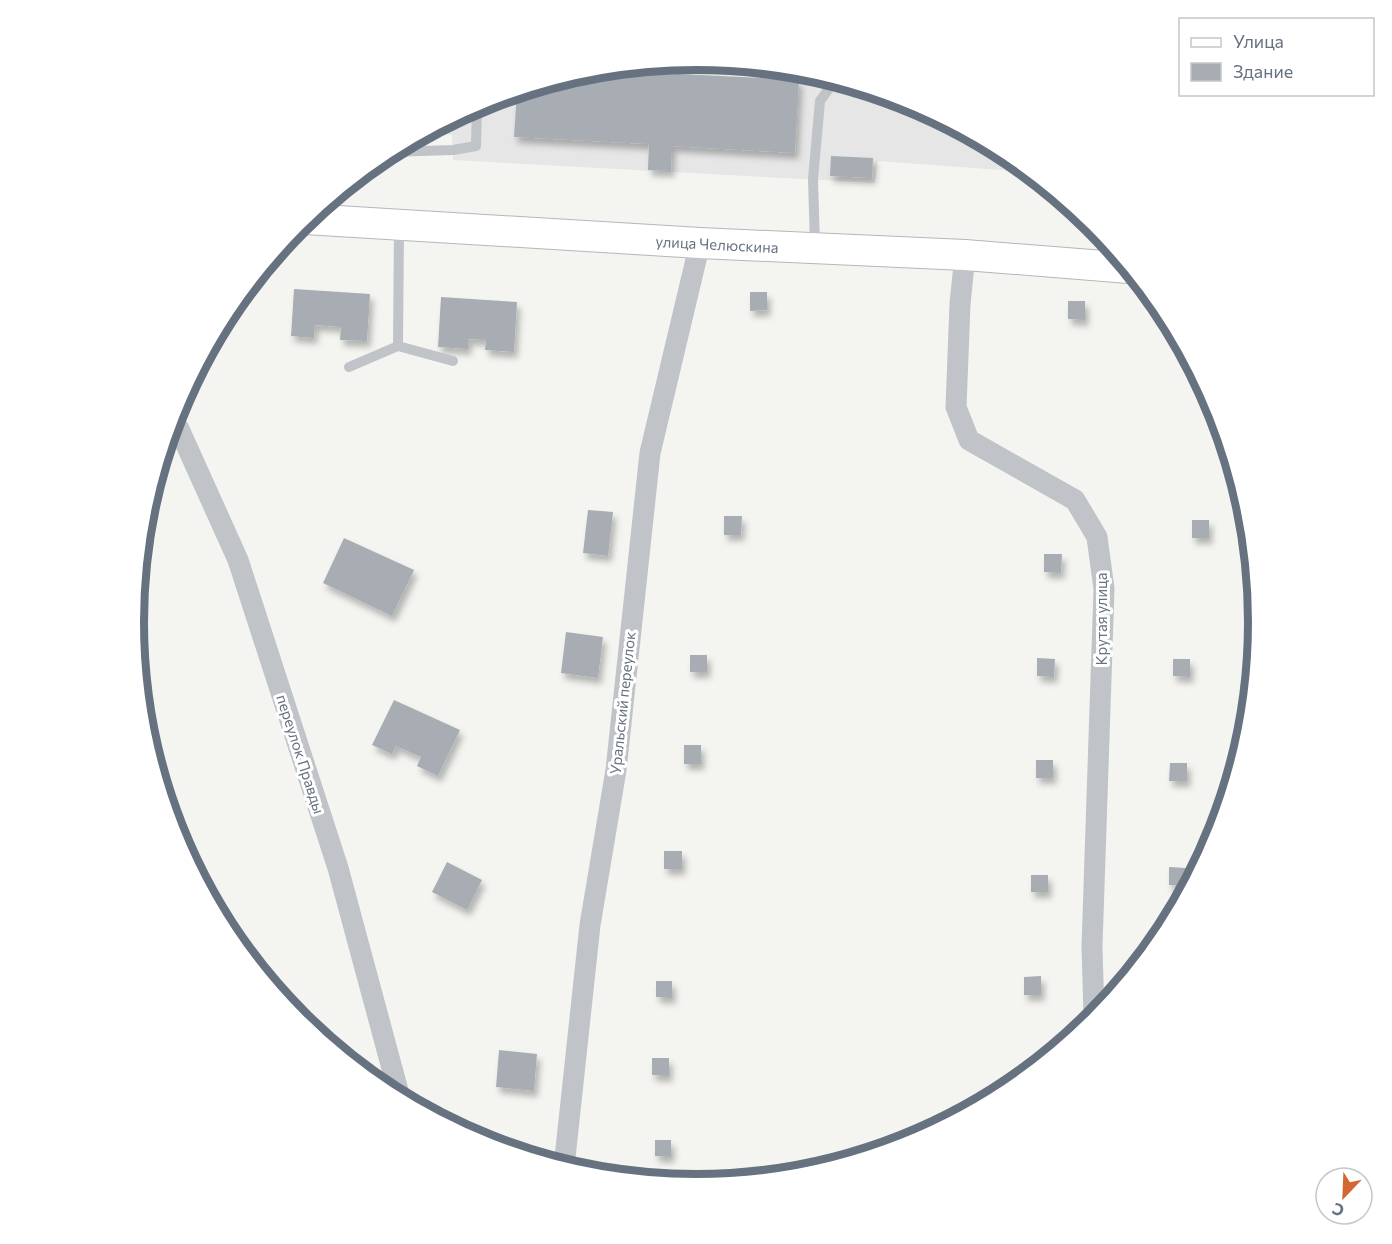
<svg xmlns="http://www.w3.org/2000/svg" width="1392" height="1244" font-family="Commissioner,sans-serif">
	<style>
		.built { fill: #e5e6e5 }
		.building { fill: #a7adb3; filter: url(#shadow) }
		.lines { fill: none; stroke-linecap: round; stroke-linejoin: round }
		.secondary-casing { stroke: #b3b7bb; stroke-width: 32 }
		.service { stroke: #c0c3c7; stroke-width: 10 }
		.minor { stroke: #c0c3c7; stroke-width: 21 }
		.secondary { stroke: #fff; stroke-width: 30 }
		.labels { text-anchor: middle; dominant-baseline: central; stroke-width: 6; stroke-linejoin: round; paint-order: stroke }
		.street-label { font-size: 15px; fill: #667280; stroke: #fff }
		.rim { fill: none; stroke: #667280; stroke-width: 8 }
	</style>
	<defs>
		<filter id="shadow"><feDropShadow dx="3.5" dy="6" stdDeviation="3" flood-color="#0004"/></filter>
	</defs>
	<rect width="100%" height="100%" fill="#f4f5f1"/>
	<path class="built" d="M 696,60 L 806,71 L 911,103 L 1009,155 L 1029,172 L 878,161 L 875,183 L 453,160 L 452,135 L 429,130 L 481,103 L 587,71 Z"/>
	<g class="building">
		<path d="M 597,70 L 799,80 L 795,153 L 672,146 L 671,171 L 648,170 L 649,144 L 514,137 L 517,92 Z"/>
		<path d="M 831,156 L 873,158 L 872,178 L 830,176 Z"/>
		<path d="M 294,289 L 370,294 L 367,341 L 340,340 L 341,327 L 315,325 L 314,338 L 291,336 Z"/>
		<path d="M 750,292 L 767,292 L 767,310 L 750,311 Z"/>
		<path d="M 441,297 L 517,302 L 514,352 L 485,350 L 486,340 L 468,339 L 468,349 L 438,347 Z"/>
		<path d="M 1068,301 L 1085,301 L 1085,320 L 1068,319 Z"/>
		<path d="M 588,510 L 613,512 L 608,556 L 583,553 Z"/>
		<path d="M 724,516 L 742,516 L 741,535 L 724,535 Z"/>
		<rect x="1192" y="520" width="17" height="18"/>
		<path d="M 344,538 L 414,570 L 392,616 L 323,583 Z"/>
		<path d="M 1044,554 L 1062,554 L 1061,573 L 1044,572 Z"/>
		<path d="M 566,632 L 603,637 L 598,678 L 561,673 Z"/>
		<rect x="690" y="655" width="17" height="17"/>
		<path d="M 1037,658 L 1055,659 L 1054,677 L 1037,676 Z"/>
		<path d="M 1173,659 L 1190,659 L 1190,677 L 1173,676 Z"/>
		<path d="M 394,700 L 460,730 L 438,776 L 417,766 L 421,757 L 396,746 L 392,754 L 372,745 Z"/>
		<rect x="684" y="745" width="17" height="19"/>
		<rect x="1036" y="760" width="17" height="18"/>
		<path d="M 1170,763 L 1187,763 L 1187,781 L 1169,781 Z"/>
		<rect x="664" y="851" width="18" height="18"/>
		<path d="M 447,862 L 482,880 L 467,910 L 432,892 Z"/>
		<path d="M 1169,867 L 1186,868 L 1186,886 L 1169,885 Z"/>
		<rect x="1031" y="875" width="17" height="17"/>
		<path d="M 1041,976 L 1041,995 L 1024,995 L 1024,977 Z"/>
		<path d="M 656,981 L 672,981 L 672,998 L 656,997 Z"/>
		<path d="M 499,1050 L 537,1054 L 534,1091 L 496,1087 Z"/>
		<path d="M 652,1058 L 669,1058 L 669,1076 L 652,1075 Z"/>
		<path d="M 655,1140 L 671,1140 L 671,1157 L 655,1156 Z"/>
	</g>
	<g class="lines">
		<defs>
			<path id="secondary" d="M 305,219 L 700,243 L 965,255 L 1129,268"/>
		</defs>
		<use href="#secondary" class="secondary-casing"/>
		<g class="service">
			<path d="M 388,152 L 453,150 L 476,146 L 477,105"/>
			<path d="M 815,245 L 813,179 L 820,101 L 835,80"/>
			<path d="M 398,346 L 399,226"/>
			<path d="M 349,367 L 398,346 L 453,361"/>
		</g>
		<g class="minor">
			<path d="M 965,255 L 960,304 L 956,407 L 969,440 L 1075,500 L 1097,537 L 1104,589 L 1092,946 L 1094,1018"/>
			<path d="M 172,421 L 179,429 L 238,560 L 338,868 L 400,1098"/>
			<path d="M 564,1167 L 590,925 L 616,770 L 650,453 L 700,243"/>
		</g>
		<use href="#secondary" class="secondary"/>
	</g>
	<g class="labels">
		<g class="street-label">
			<text transform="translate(717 244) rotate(3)">улица Челюскина</text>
			<text transform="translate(1101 619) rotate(-90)">Крутая улица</text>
			<text transform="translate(622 703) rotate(-84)">Уральский переулок</text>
			<text transform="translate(301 754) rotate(72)">переулок Правды</text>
		</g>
	</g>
	<path d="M0 0H1392V1244H0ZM144 622a552 552 0 1 1 1104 0a552 552 0 1 1-1104 0Z" fill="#fff" fill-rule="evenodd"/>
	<path class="rim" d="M144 622a552 552 0 1 1 1104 0a552 552 0 1 1-1104 0Z"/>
	<rect x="1179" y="18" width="195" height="78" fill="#ffffff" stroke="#c2c7cc" stroke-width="1.5"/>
	<rect x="1191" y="38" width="30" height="9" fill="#ffffff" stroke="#c2c7cc" stroke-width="1.5"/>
	<text x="1233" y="48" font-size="18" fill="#667280">Улица</text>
	<rect x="1191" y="63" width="30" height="18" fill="#a7adb3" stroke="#c2c7cc" stroke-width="1.5"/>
	<text x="1233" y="78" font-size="18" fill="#667280">Здание</text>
	<g transform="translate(1344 1196) rotate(203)"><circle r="28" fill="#ffffff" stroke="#c2c7cc" stroke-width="1.5"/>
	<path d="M0-4.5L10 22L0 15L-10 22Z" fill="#d36733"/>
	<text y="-9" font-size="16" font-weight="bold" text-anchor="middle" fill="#667280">С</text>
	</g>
</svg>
